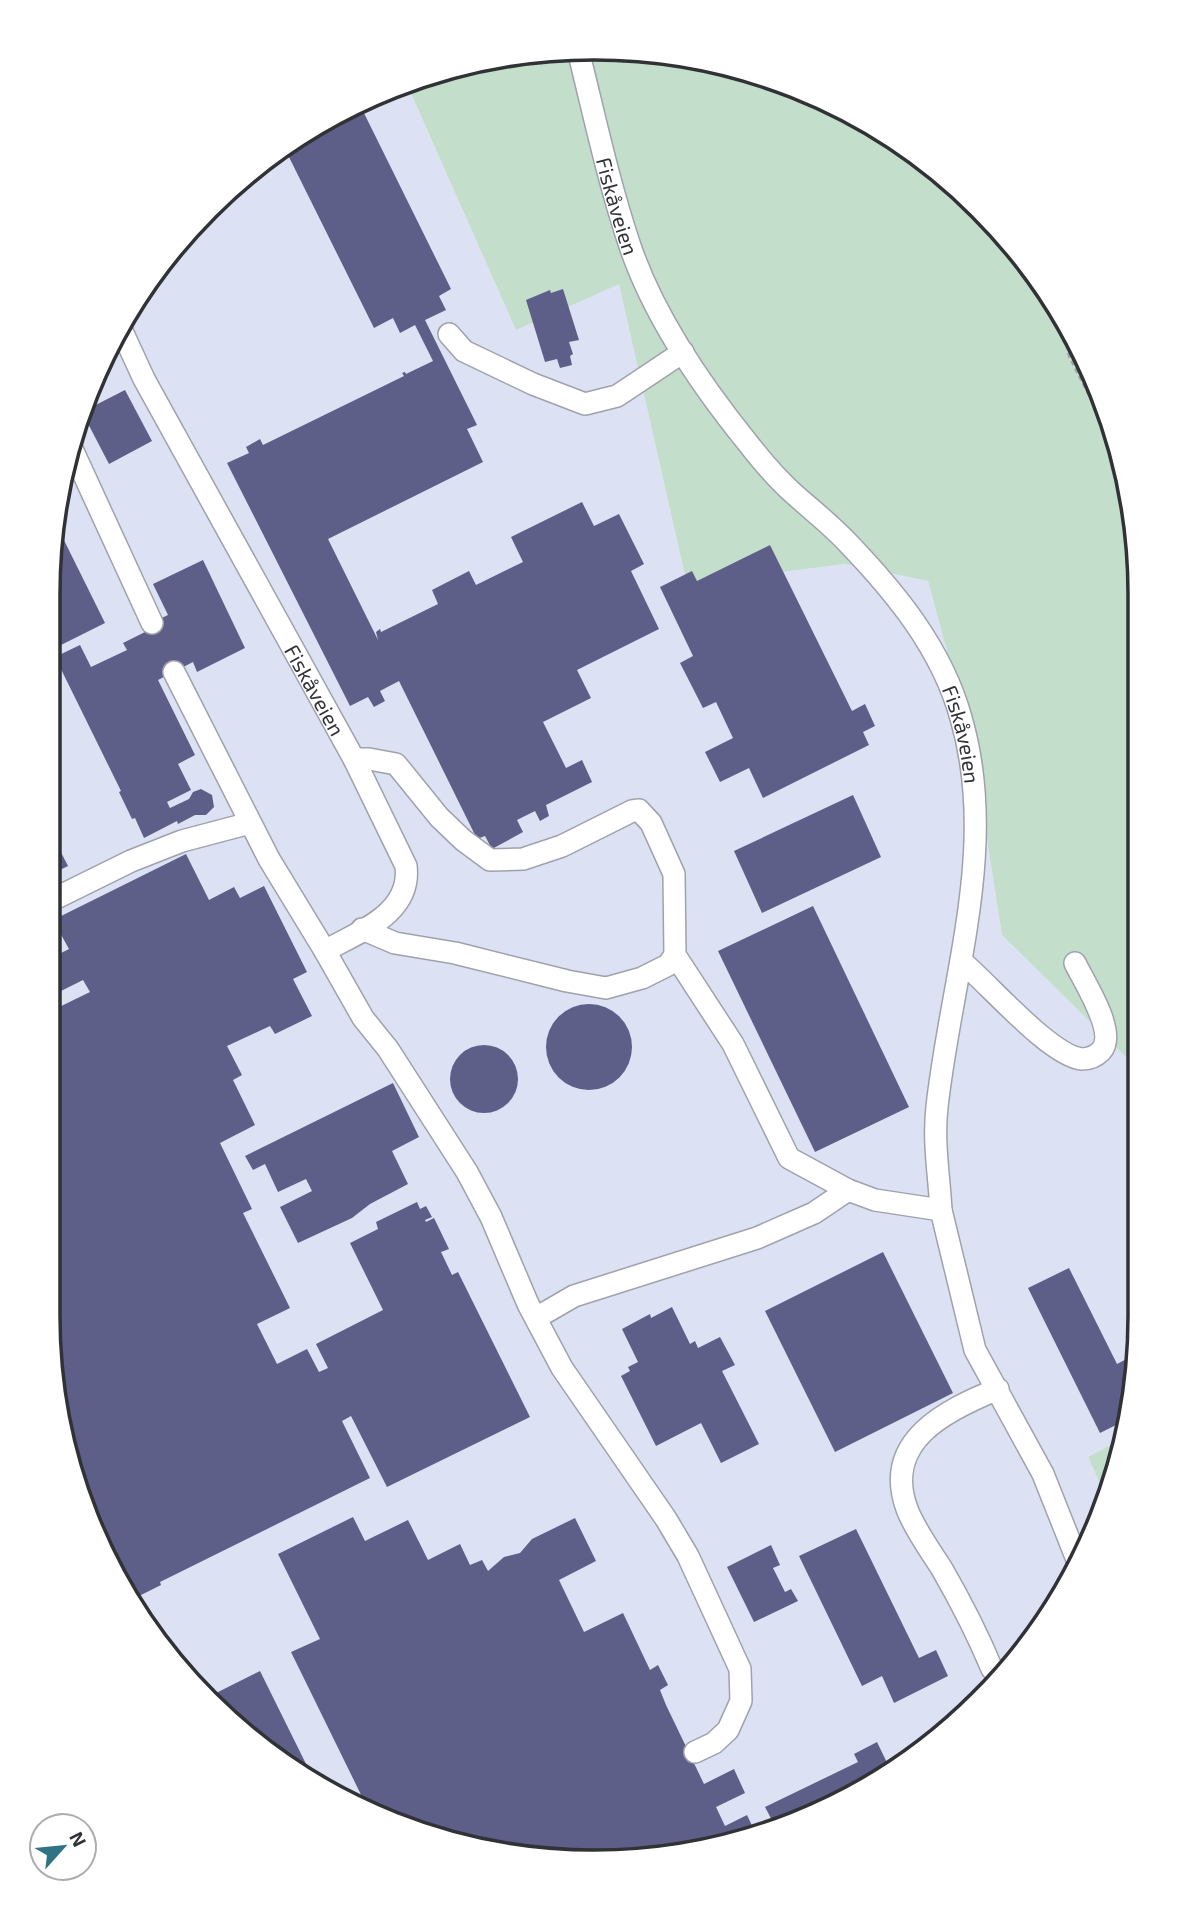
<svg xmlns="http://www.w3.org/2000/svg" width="1188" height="1910" font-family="'Exo 2',sans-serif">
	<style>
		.built { fill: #dce2f3 }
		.green { fill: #c3deca }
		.building { fill: #5d5f88 }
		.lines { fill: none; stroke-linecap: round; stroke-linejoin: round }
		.lane-casing { stroke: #9fa2ac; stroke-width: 24 }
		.path { stroke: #a1a3ab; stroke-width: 4.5; stroke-dasharray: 5 3.5; stroke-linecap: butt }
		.lane { stroke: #fff; stroke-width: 21 }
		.labels { text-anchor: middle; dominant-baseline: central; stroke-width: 7; stroke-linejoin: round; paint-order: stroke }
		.street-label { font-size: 21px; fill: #313236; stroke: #fff }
		.rim { fill: none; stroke: #313236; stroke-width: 3.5 }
	</style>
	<rect width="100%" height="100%" fill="#ebeef9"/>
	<path class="built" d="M 406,82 L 516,330 L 619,283 L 687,584 L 845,564 L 928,581 L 972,743 L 1002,935 L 1137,1068 L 1136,1387 L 1122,1439 L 1088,1457 L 1107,1498 L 1099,1525 L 1028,1649 L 898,1770 L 769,1834 L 594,1863 L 419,1834 L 290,1770 L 160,1649 L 76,1491 L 47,1316 L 52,523 L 89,385 L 160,261 L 233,183 L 320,121 Z"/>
	<g class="green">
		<path d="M 629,48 L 735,66 L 835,103 L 927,160 L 1005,234 L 1068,321 L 1112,419 L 1140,558 L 1137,1068 L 1002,935 L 972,743 L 928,581 L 845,564 L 687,584 L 619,284 L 516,330 L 406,82 L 418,76 L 522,52 Z"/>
		<path d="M 1122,1439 L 1107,1498 L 1088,1457 Z"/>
	</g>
	<g class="building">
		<path d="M 359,103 L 451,289 L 439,296 L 446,310 L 425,320 L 477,425 L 467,429 L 483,462 L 328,539 L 378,640 L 376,632 L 380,629 L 381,632 L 438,604 L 432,590 L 469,571 L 476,585 L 523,562 L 511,537 L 582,502 L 594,526 L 619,514 L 644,564 L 631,571 L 659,629 L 577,670 L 591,698 L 543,722 L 566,768 L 582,760 L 592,782 L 546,805 L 549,816 L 540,821 L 535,811 L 517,820 L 523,832 L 492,849 L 485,836 L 477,839 L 399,681 L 380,691 L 385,701 L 374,707 L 368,697 L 350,706 L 227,463 L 249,453 L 246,447 L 260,439 L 263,445 L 404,376 L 402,373 L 405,372 L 406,374 L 433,361 L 415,325 L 400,333 L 393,318 L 374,328 L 284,147 L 320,121 Z"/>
		<path d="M 563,289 L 579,340 L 569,342 L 573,354 L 570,356 L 572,365 L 560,368 L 557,359 L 545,362 L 526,300 L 550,290 L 551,293 Z"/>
		<path d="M 125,390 L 152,441 L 109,464 L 82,412 Z"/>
		<path d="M 53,518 L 105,623 L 51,650 L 52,523 Z"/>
		<path d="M 770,545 L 852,711 L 865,704 L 875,726 L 863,732 L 869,745 L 763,798 L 749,768 L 720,782 L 705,752 L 733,738 L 716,702 L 703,708 L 680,663 L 693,656 L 660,587 L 692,571 L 697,581 Z"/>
		<path d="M 203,560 L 245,648 L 197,672 L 193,662 L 158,680 L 195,755 L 178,764 L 191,790 L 167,802 L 170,808 L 189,799 L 193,792 L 201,789 L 212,795 L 214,807 L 206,815 L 195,815 L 178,824 L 177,821 L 144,838 L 135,818 L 132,819 L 119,792 L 121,791 L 55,657 L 80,645 L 91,667 L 127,650 L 123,643 L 145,632 L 142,627 L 168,615 L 153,584 Z"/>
		<path d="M 853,795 L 881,857 L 762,913 L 734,851 Z"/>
		<path d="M 50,831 L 68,866 L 50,875 Z"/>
		<path d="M 186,854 L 209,900 L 234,887 L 240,898 L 264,886 L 307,972 L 293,979 L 312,1016 L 275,1034 L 270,1026 L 227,1046 L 242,1075 L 233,1080 L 255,1125 L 220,1143 L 252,1209 L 243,1213 L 290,1308 L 257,1324 L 277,1364 L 307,1349 L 319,1372 L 328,1368 L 316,1344 L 383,1310 L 350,1243 L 378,1229 L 376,1222 L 417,1202 L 420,1209 L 426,1206 L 432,1217 L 425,1220 L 426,1222 L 434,1218 L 449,1249 L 441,1252 L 452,1275 L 458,1272 L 530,1417 L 387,1487 L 351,1416 L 342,1421 L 370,1478 L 160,1582 L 161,1585 L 133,1599 L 76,1491 L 47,1316 L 49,1012 L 90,992 L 83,980 L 49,997 L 49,959 L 69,949 L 53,920 Z"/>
		<path d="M 813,906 L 909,1107 L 815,1152 L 718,951 Z"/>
		<circle cx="589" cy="1047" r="43"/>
		<circle cx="484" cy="1079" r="34"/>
		<path d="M 393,1083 L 419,1137 L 392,1151 L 408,1184 L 370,1204 L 352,1218 L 298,1243 L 280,1207 L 312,1191 L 306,1179 L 278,1192 L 265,1164 L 253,1170 L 245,1156 Z"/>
		<path d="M 883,1252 L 953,1393 L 835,1452 L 765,1311 Z"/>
		<path d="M 1069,1268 L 1117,1364 L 1136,1354 L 1136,1387 L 1128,1419 L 1100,1433 L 1028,1288 Z"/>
		<path d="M 672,1307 L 690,1344 L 695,1341 L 698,1348 L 720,1337 L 735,1365 L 722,1371 L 759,1444 L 721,1463 L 701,1423 L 656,1446 L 621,1376 L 630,1371 L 628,1367 L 638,1362 L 622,1329 L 650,1314 L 651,1318 Z"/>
		<path d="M 353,1517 L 365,1541 L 408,1520 L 428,1560 L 460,1544 L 470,1565 L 482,1560 L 488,1571 L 504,1557 L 520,1553 L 532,1539 L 575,1518 L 596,1561 L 559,1580 L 584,1632 L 623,1613 L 650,1670 L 658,1665 L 668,1685 L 660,1690 L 666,1705 L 704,1784 L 734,1769 L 745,1793 L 716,1807 L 725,1826 L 747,1815 L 755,1832 L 742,1838 L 594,1863 L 419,1834 L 368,1809 L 291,1652 L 320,1639 L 278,1554 Z"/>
		<path d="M 856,1529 L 919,1658 L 936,1650 L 948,1676 L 894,1703 L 882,1676 L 862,1686 L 799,1556 Z"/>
		<path d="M 771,1545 L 780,1565 L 773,1568 L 785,1592 L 791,1589 L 798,1601 L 754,1622 L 727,1567 Z"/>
		<path d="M 260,1671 L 309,1770 L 316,1783 L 290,1770 L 210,1696 Z"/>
		<path d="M 877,1742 L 892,1773 L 769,1834 L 756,1836 L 775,1826 L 765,1807 L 858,1762 L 854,1754 Z"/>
	</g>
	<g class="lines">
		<defs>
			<g id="lane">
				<path id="s1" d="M 578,50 C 594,114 608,180 629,243 C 652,313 701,385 747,442 C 761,460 777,479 794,494 C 812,510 831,525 847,542 C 896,593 942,649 961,718 C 999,848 951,978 937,1107 C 933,1141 939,1175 941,1210"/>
				<path id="s2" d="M 121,329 L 144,379 L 354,759 L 369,759 L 396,764 L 439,817 L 463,840 L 490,860 L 523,859 L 562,846 L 632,811 L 639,810 L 651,823 L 674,874 L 675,955 L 733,1044 L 789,1158 L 848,1190 L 875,1200 L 941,1210 L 975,1350 L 1043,1474 L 1078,1562"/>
				<path d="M 449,334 L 464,351 L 533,384 L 585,404 L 617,396 L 683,352"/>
				<path d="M 72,449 L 152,623"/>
				<path d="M 174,672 L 269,859 L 325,951"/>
				<path d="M 354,759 L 406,866 C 412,914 358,932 325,951 L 363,1018 L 388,1049 L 467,1172 L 491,1217 L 528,1304 L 562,1368 L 666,1519 L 688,1556 L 740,1669 L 741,1701 L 728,1730 L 714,1743 L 695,1752"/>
				<path d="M 50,901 L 131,861 L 182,841 L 250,823"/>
				<path d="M 362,929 L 395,943 L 455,953 L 567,981 L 606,988 L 642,978 L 668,965 L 675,955"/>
				<path d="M 961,961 C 988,983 1050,1056 1082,1059 C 1090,1059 1096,1056 1101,1051 C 1118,1033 1084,982 1075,963"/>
				<path d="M 536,1318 L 574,1296 L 757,1238 L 814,1213 L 848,1190"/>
				<path d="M 992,1669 C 977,1633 961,1602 942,1569 C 930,1550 915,1530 907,1509 C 882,1441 946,1410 998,1389"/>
			</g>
		</defs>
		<use href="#lane" class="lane-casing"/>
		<path class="path" d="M 1060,311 L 1070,356 L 1118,450"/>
		<use href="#lane" class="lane"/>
	</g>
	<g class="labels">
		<g class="street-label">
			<text stroke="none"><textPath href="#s1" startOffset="161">Fiskåveien</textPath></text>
			<text stroke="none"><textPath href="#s2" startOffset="410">Fiskåveien</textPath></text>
			<text stroke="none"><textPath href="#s1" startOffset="802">Fiskåveien</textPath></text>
		</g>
	</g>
	<path d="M0 0H1188V1910H0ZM594 60H594A534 534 0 0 1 1128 594V1316A534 534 0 0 1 594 1850H594A534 534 0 0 1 60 1316V594A534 534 0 0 1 594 60Z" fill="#fff" fill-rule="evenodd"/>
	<path class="rim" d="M594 60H594A534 534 0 0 1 1128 594V1316A534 534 0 0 1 594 1850H594A534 534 0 0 1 60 1316V594A534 534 0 0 1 594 60Z"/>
	<g transform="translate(63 1847) rotate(63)"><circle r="33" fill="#ffffff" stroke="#adadaf" stroke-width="2"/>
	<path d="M0-5L12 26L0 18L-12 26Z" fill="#307384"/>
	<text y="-10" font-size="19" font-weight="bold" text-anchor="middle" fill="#313236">N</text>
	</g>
</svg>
